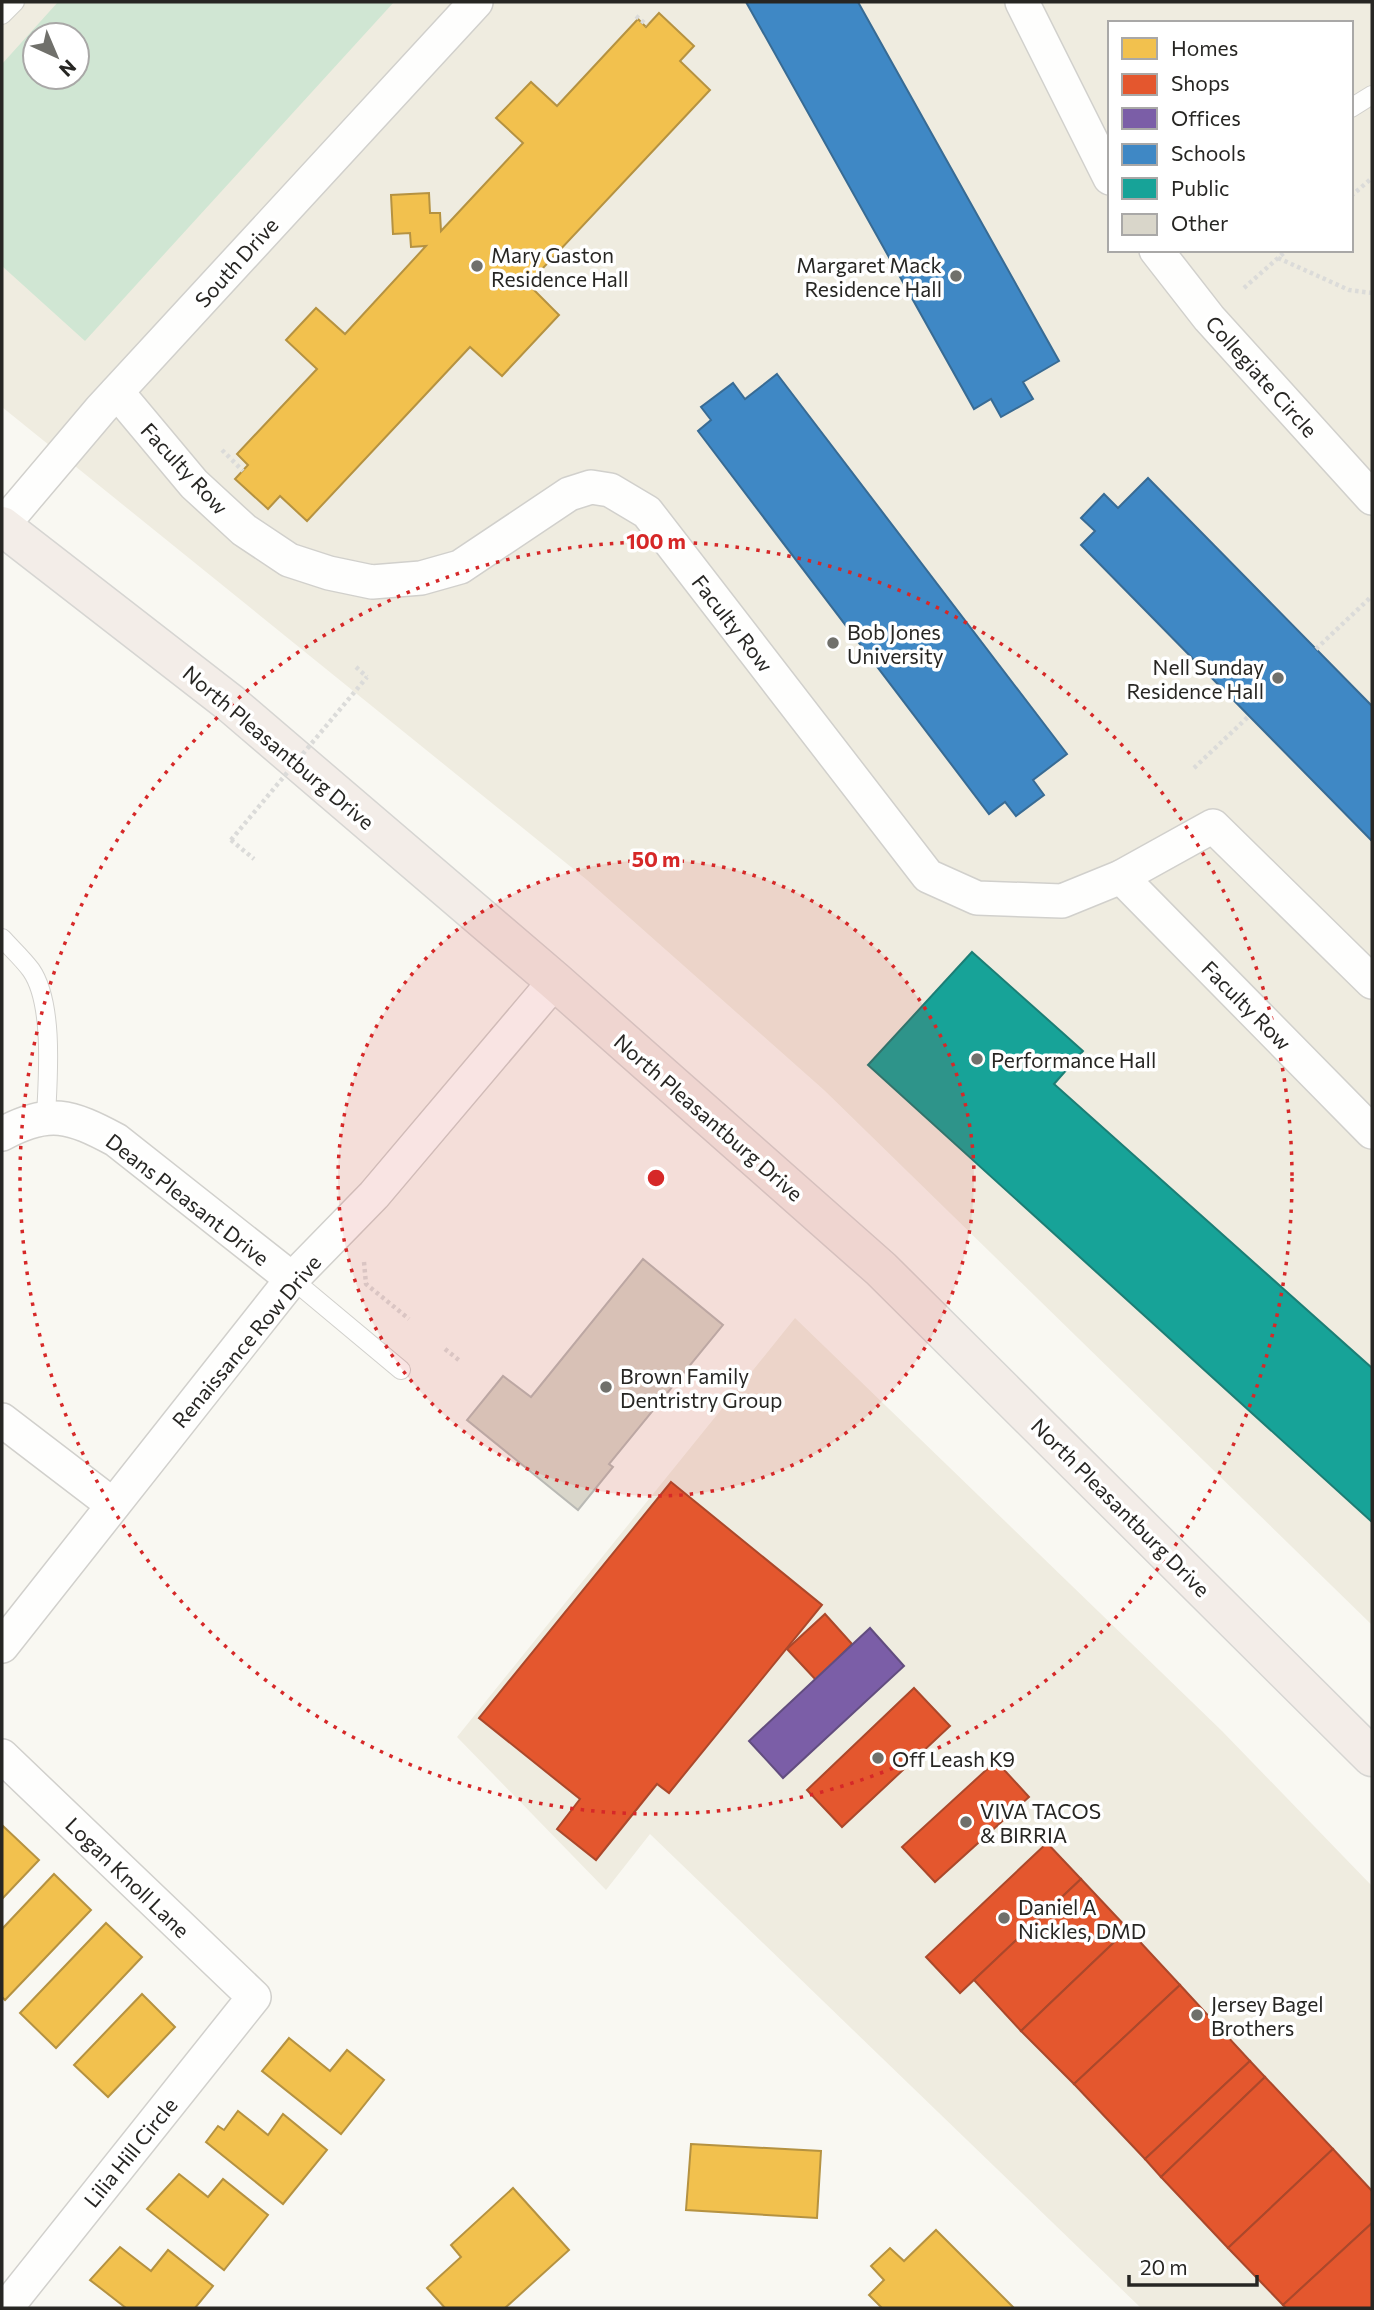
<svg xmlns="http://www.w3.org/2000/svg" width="1374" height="2310" font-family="Commissioner,sans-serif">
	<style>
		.built { fill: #efece0; fill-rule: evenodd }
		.green { fill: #d0e6d3; fill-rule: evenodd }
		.homes { fill: #f2c14e; stroke: #b59241; stroke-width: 2 }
		.shops { fill: #e4572e; stroke: #ab482b; stroke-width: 2 }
		.offices { fill: #7b5ea7; stroke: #624d7f; stroke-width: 2 }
		.schools { fill: #3f88c5; stroke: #386b94; stroke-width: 2 }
		.public { fill: #17a398; stroke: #1c7e75; stroke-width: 2 }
		.building { fill: #d9d6ca; stroke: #b9b9b4; stroke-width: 2 }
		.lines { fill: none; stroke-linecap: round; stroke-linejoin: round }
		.lane-casing { stroke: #d1d0cc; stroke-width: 20 }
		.street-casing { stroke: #d1d0cc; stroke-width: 36 }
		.primary-casing { stroke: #d6d5d2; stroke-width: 41 }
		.path { stroke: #dbdbd9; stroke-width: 4.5; stroke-dasharray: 3.5 3.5; stroke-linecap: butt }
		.lane { stroke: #fefefd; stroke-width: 18 }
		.street { stroke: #fefefd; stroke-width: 33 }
		.primary { stroke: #f3ede8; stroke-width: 38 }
		.path-bridge { stroke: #dbdbd9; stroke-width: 4.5; stroke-dasharray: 3.5 3.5; stroke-linecap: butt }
		.ring { fill: none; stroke: #d62828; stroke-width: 3.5; stroke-dasharray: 3.5 7 }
		.poi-dot { fill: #70706b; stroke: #fff; stroke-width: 2.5 }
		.labels { text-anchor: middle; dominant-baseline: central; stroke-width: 7; stroke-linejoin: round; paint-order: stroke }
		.poi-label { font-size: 21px; fill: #272623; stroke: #fff; text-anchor: start }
		.street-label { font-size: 21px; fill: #272623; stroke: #fff }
		.centre { fill: #d62828; stroke: #fff; stroke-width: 3.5 }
		.ring-label { font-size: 21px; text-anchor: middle; font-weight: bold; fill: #d62828; stroke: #fff; stroke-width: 7; stroke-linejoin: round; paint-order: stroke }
	</style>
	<rect width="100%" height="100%" fill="#f9f8f2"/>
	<g class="built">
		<path d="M 2,2 L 1372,2 L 1372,1625 L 824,1090 L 587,880 L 2,407 ZM 1110,23 L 1351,23 L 1351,250 L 1110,250 ZM 35,35 L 77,35 L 77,77 L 35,77 Z"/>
		<path d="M 795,1318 L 1222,1731 L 1372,1886 L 1372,2308 L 1141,2308 L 650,1834 L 606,1890 L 457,1737 Z"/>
	</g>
	<path class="green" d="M 58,2 L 394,2 L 85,341 L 2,266 L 2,64 ZM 35,35 L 77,35 L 77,77 L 35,77 Z"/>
	<g class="homes">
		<path d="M 659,13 L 694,46 L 680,61 L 710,90 L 528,284 L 559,315 L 502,376 L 470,347 L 307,521 L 280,496 L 268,509 L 235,479 L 248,465 L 237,454 L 317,369 L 286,340 L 316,308 L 345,334 L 426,246 L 411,247 L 410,233 L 393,234 L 391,195 L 429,193 L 430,213 L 440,213 L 441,231 L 523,143 L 496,118 L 531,82 L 557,106 L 638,19 L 646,27 Z"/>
		<path d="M 3,1826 L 39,1860 L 2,1899 L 2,1828 Z"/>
		<path d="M 54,1874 L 91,1910 L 5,2000 L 2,1997 L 2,1929 Z"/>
		<path d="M 106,1923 L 142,1957 L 56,2048 L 20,2013 Z"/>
		<path d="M 142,1994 L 175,2027 L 108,2097 L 74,2065 Z"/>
		<path d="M 289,2038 L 330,2071 L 347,2050 L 384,2080 L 341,2134 L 262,2071 Z"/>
		<path d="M 238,2111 L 268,2135 L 283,2114 L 327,2150 L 283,2204 L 206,2142 L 218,2126 L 224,2130 Z"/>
		<path d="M 691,2144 L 821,2151 L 817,2218 L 686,2210 Z"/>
		<path d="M 179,2174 L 208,2197 L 223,2179 L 268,2215 L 224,2270 L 147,2209 Z"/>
		<path d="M 513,2188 L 569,2250 L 505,2308 L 445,2308 L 427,2288 L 461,2257 L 451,2245 Z"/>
		<path d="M 936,2230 L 1014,2308 L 882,2308 L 869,2295 L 884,2280 L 871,2266 L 890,2248 L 904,2261 Z"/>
		<path d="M 120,2247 L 151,2271 L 168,2250 L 213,2286 L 195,2308 L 126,2308 L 90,2280 Z"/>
	</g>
	<g class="shops">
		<path d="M 671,1482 L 822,1605 L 669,1793 L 657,1784 L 596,1860 L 557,1829 L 580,1799 L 479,1718 Z"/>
		<path d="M 825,1614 L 852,1644 L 816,1680 L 787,1649 Z"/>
		<path d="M 914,1688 L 950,1726 L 842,1827 L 807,1790 Z"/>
		<path d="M 996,1761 L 1029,1797 L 935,1882 L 902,1847 Z"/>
		<path d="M 1047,1843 L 1081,1879 L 960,1993 L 926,1957 Z"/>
		<path d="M 1081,1879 L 1128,1929 L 1021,2031 L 974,1980 Z"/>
		<path d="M 1128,1929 L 1180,1985 L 1074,2084 L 1021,2031 Z"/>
		<path d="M 1180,1985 L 1250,2061 L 1145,2159 L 1074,2084 Z"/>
		<path d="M 1250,2061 L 1265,2077 L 1161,2177 L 1145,2159 Z"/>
		<path d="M 1265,2077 L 1333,2149 L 1228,2248 L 1161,2177 Z"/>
		<path d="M 1333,2149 L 1372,2191 L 1372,2223 L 1283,2305 L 1228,2248 Z"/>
		<path d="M 1372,2223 L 1372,2308 L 1286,2308 L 1283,2305 Z"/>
	</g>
	<path class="offices" d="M 870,1628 L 904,1666 L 783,1778 L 749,1741 Z"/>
	<g class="schools">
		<path d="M 746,2 L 858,2 L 1059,361 L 1023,382 L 1033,399 L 1001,417 L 991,399 L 974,409 Z"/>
		<path d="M 777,374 L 1067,754 L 1033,780 L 1044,795 L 1016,816 L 1005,802 L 989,814 L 698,431 L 711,420 L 701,407 L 733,383 L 745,399 Z"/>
		<path d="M 1148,478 L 1372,706 L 1372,841 L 1081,545 L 1095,531 L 1081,518 L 1104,494 L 1118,508 Z"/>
	</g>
	<path class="public" d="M 972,952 L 1083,1051 L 1054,1084 L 1372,1368 L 1372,1522 L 868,1065 Z"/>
	<path class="building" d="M 643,1259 L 723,1325 L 609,1464 L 613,1467 L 578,1510 L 467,1420 L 503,1376 L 531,1397 Z"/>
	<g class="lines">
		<defs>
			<g id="lane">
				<path d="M 2,15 L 15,2"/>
				<path d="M 1351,108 L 1372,95"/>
				<path d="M 2,938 C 11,948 23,959 31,970 C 54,1003 48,1077 46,1116"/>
				<path d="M 292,1279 L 401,1370"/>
			</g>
			<g id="street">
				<path d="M 1022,2 L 1110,178"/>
				<path d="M 1156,250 L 1209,318 L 1372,498"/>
				<path d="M 117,392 L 194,484 L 244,530 L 289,560 L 329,573 L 372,582 L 421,578 L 460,567 L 569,494 L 591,487 L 610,490 L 647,512 L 928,876 L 977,898 L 1062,901 L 1121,877 L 1213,826 L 1372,982"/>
				<path d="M 2,526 L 101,409 L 476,2"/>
				<path d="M 1121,877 L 1372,1132"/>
				<path d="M 2,1134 C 49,1108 71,1116 116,1140 L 292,1279"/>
				<path d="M 2,1420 L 113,1505"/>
				<path d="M 2,1646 L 292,1279 L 374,1195 L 555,981"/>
				<path d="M 2,1756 L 254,1997 L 6,2308"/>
			</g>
			<path id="primary" d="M 2,526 L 230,703 L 555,981 L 881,1269 L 1372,1757"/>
		</defs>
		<use href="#lane" class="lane-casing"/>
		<use href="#street" class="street-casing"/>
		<use href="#primary" class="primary-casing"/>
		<g class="path">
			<path d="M 636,16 L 647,25"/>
			<path d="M 1351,196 L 1372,178"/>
			<path d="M 1278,258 L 1349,290 L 1372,293"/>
			<path d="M 1244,288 L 1287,250"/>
			<path d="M 222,450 L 243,471"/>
			<path d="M 1316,649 L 1372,596"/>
			<path d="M 356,667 L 367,677"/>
			<path d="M 1194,768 L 1249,716"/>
			<path d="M 231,840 L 254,859"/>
			<path d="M 364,1262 L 366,1284 L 409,1319"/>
			<path d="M 445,1349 L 460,1361"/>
		</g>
		<use href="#lane" class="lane"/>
		<use href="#street" class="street"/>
		<use href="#primary" class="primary"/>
		<path class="path-bridge" d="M 231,840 L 367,677"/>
	</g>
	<circle cx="656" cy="1178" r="318" fill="#d62828" fill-opacity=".12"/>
	<g class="ring">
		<circle cx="656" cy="1178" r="318"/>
		<circle cx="656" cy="1178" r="636"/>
	</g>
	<g class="poi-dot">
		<circle cx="477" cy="266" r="7"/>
		<circle cx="956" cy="276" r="7"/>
		<circle cx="833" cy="643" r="7"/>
		<circle cx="1278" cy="678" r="7"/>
		<circle cx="977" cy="1059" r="7"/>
		<circle cx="606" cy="1387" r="7"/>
		<circle cx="878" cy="1758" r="7"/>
		<circle cx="966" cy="1822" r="7"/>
		<circle cx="1004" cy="1918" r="7"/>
		<circle cx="1197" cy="2015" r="7"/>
	</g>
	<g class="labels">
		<g class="poi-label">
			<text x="491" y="254">Mary Gaston<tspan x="491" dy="24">Residence Hall</tspan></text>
			<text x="942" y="264" text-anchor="end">Margaret Mack<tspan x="942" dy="24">Residence Hall</tspan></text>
			<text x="847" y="631">Bob Jones<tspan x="847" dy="24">University</tspan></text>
			<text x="1264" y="666" text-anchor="end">Nell Sunday<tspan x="1264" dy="24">Residence Hall</tspan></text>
			<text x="991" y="1059">Performance Hall</text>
			<text x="620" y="1375">Brown Family<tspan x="620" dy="24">Dentristry Group</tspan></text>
			<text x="892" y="1758">Off Leash K9</text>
			<text x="980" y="1810">VIVA TACOS<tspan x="980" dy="24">&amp; BIRRIA</tspan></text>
			<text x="1018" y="1906">Daniel A<tspan x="1018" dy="24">Nickles, DMD</tspan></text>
			<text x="1211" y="2003">Jersey Bagel<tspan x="1211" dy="24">Brothers</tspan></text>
		</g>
		<g class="street-label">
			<text transform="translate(236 262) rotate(-48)">South Drive</text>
			<text transform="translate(1262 376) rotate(48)">Collegiate Circle</text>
			<text transform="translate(185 468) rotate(47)">Faculty Row</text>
			<text transform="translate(733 623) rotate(52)">Faculty Row</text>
			<text transform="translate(279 747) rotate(40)">North Pleasantburg Drive</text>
			<text transform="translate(1247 1005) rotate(45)">Faculty Row</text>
			<text transform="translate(709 1117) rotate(41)">North Pleasantburg Drive</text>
			<text transform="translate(188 1199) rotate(38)">Deans Pleasant Drive</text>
			<text transform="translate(246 1341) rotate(-50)">Renaissance Row Drive</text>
			<text transform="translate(1121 1507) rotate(45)">North Pleasantburg Drive</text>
			<text transform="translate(128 1877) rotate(44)">Logan Knoll Lane</text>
			<text transform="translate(130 2152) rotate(-51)">Lilia Hill Circle</text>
		</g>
	</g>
	<circle cx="656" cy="1178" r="10" class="centre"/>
	<g class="ring-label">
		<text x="656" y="549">100 m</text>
		<text x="656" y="867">50 m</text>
	</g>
	<rect width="1374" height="2310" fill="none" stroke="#272623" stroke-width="7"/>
	<rect x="1108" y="21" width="245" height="231" fill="#ffffff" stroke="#a9a8a7" stroke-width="2"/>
	<rect x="1122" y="38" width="35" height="21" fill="#f2c14e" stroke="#a9a8a7" stroke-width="2"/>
	<text x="1171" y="56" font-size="21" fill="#272623">Homes</text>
	<rect x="1122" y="74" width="35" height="21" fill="#e4572e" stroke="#a9a8a7" stroke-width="2"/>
	<text x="1171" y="91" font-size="21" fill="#272623">Shops</text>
	<rect x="1122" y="108" width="35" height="21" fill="#7b5ea7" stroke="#a9a8a7" stroke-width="2"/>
	<text x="1171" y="126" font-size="21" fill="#272623">Offices</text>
	<rect x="1122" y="144" width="35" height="21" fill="#3f88c5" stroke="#a9a8a7" stroke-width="2"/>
	<text x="1171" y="161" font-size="21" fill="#272623">Schools</text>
	<rect x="1122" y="178" width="35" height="21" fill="#17a398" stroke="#a9a8a7" stroke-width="2"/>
	<text x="1171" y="196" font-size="21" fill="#272623">Public</text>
	<rect x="1122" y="214" width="35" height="21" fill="#d9d6ca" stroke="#a9a8a7" stroke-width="2"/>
	<text x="1171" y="231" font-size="21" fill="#272623">Other</text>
	<g transform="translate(56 56) rotate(136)"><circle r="33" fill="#ffffff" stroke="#a9a8a7" stroke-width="2"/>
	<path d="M0-5L12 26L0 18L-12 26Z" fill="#70706b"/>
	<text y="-10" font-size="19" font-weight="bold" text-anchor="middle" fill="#272623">N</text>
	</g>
	<path d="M1129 2275v10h128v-10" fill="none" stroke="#272623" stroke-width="3.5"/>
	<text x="1140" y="2275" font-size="21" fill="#272623" stroke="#ffffff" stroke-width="5" paint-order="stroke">20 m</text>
</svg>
